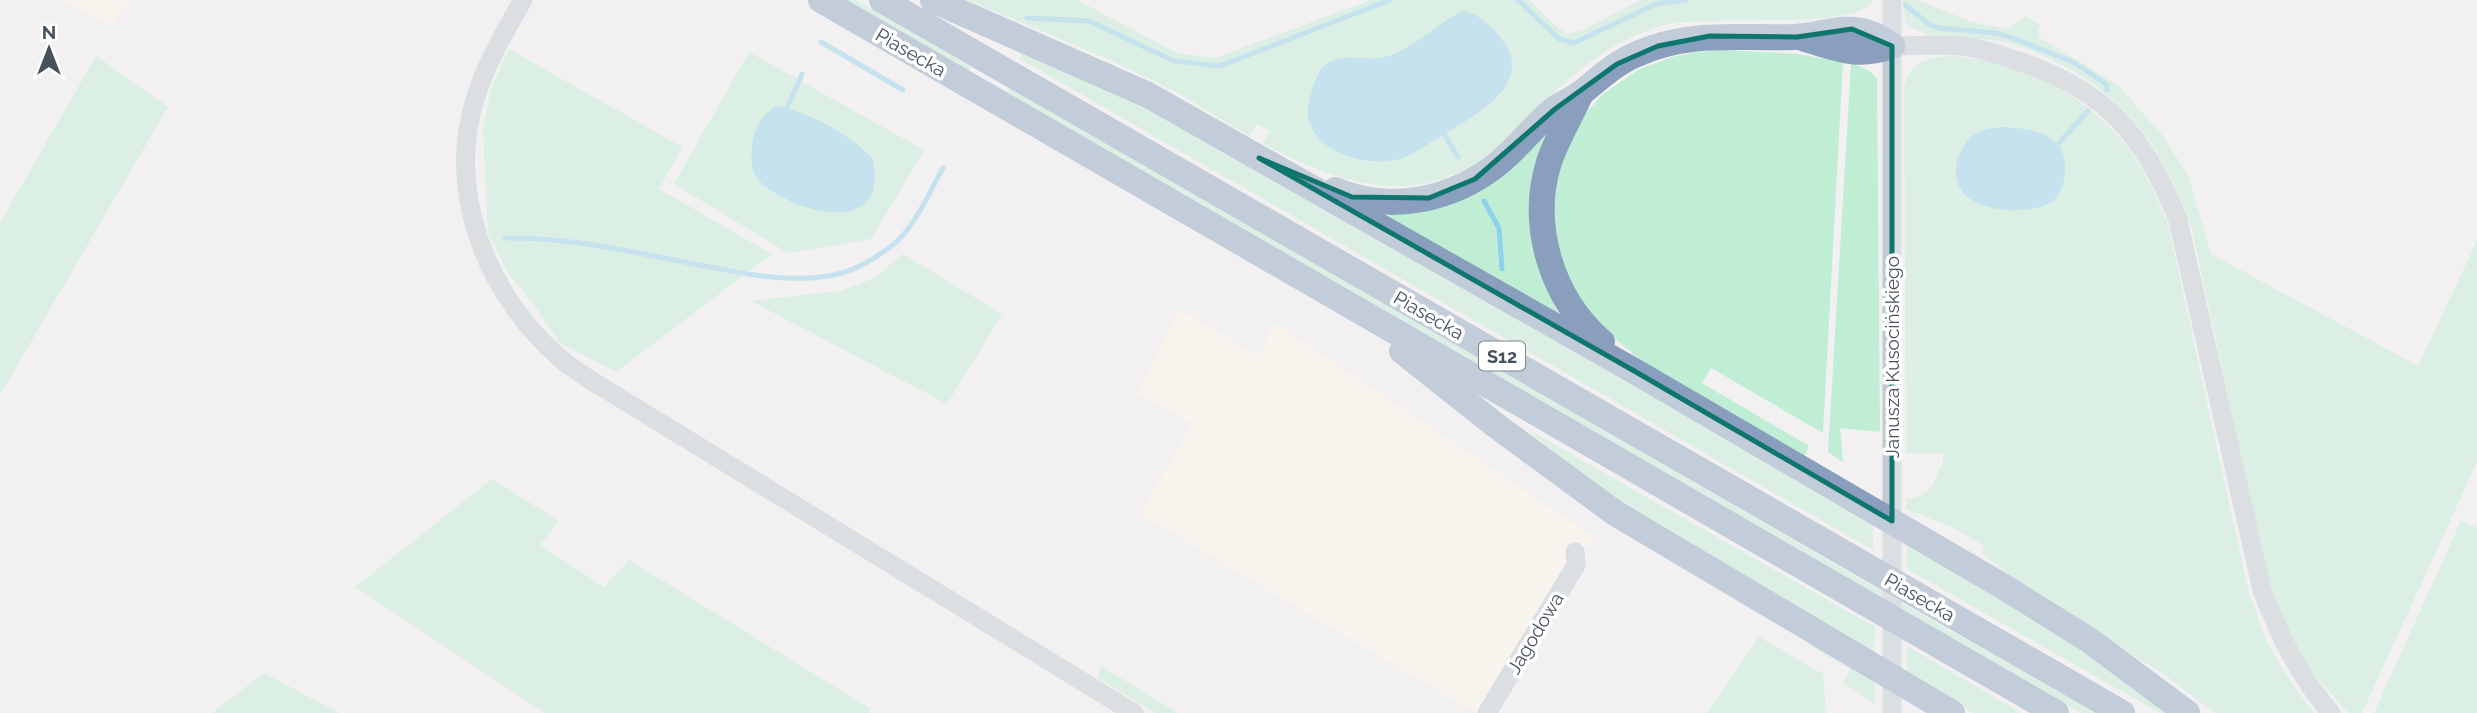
<svg xmlns="http://www.w3.org/2000/svg" width="2477" height="713" font-family="Raleway,sans-serif">
	<style>
		.commercial { fill: #fcf8ea }
		.green { fill: #c0eed5 }
		.water { fill: #8ed1ea }
		.lines { fill: none; stroke-linecap: round; stroke-linejoin: round }
		.stream { stroke: #8ed1ea; stroke-width: 5 }
		.minor { stroke: #c1c9d1; stroke-width: 19 }
		.highway { stroke: #899fbd; stroke-width: 26 }
		.marked { fill: none; stroke: #0f766e; stroke-width: 5; stroke-linejoin: round }
		.labels { text-anchor: middle; dominant-baseline: central; stroke-width: 7; stroke-linejoin: round; paint-order: stroke }
		.shield { fill: #fff; stroke: #7f868e; stroke-width: 2 }
		.shield-label { font-size: 18px; font-weight: bold; fill: #48525d }
		.street-label { font-size: 19px; fill: #48525d; stroke: #fff }
	</style>
	<rect width="100%" height="100%" fill="#f2f0f0"/>
	<g class="commercial">
		<path d="M 62,0 L 129,0 L 112,28 Z"/>
		<path d="M 1179,309 L 1259,356 L 1274,322 L 1595,538 L 1475,713 L 1140,514 L 1192,424 L 1137,394 Z"/>
	</g>
	<g class="green">
		<path d="M 845,0 L 856,0 L 971,67 L 968,71 Z"/>
		<path d="M 968,0 L 1077,0 L 1177,53 L 1215,58 L 1371,0 L 1529,0 L 1553,24 L 1567,34 L 1583,30 L 1641,0 L 1874,0 C 1852,34 1702,11 1657,27 C 1591,50 1559,89 1510,136 C 1429,213 1353,190 1263,144 L 1270,131 L 1257,124 L 1249,136 L 1178,93 L 1110,60 Z"/>
		<path d="M 1903,0 L 1917,0 L 1972,22 L 2008,29 L 2025,16 L 2041,25 L 2038,31 L 2040,38 L 2118,85 L 2162,135 L 2188,175 L 2211,254 L 2418,366 L 2477,241 L 2477,462 L 2362,713 L 2348,713 L 2311,671 L 2294,642 L 2276,604 L 2262,554 L 2192,229 C 2168,161 2137,109 2073,71 C 2050,58 2025,46 1999,41 C 1967,35 1932,45 1906,23 Z"/>
		<path d="M 509,49 L 682,147 L 659,189 L 772,254 L 616,372 L 560,343 L 534,305 L 508,273 L 488,233 L 483,130 L 491,88 Z"/>
		<path d="M 1726,50 L 1798,54 L 1843,62 L 1823,433 L 1711,368 L 1702,383 L 1809,446 L 1803,459 L 1642,361 L 1590,318 L 1567,275 L 1559,256 L 1553,217 L 1559,164 L 1585,114 L 1602,95 L 1638,70 L 1672,57 L 1697,52 Z"/>
		<path d="M 749,52 L 924,150 L 871,239 L 788,253 L 674,184 Z"/>
		<path d="M 1024,52 L 1131,101 L 1357,225 L 1873,523 L 1873,550 L 1020,59 Z"/>
		<path d="M 96,56 L 168,107 L 0,395 L 0,223 Z"/>
		<path d="M 1948,56 C 2011,59 2076,88 2118,136 C 2141,161 2155,194 2168,224 L 2248,590 L 2267,643 L 2297,691 L 2314,713 L 2215,713 L 2162,673 L 2039,597 L 1981,553 L 1985,546 L 1952,527 L 1906,509 L 1906,499 C 1926,498 1936,486 1939,467 L 1943,467 L 1943,453 L 1906,453 L 1904,88 C 1910,63 1923,59 1948,56 Z"/>
		<path d="M 1851,63 L 1870,71 L 1877,79 L 1880,432 L 1840,428 L 1843,462 L 1828,452 Z"/>
		<path d="M 1010,87 L 1942,626 L 2097,713 L 2081,713 L 1939,633 L 1006,94 Z"/>
		<path d="M 1548,133 C 1542,155 1534,179 1530,202 C 1524,240 1543,279 1558,313 L 1383,216 L 1413,212 Z"/>
		<path d="M 903,254 L 1002,314 L 947,404 L 751,301 L 841,291 L 874,278 Z"/>
		<path d="M 1527,429 L 1875,627 L 1874,654 L 1636,513 L 1575,469 Z"/>
		<path d="M 492,479 L 559,521 L 540,545 L 604,587 L 629,560 L 871,709 L 869,713 L 545,713 L 355,587 Z"/>
		<path d="M 2461,521 L 2477,528 L 2477,713 L 2374,713 Z"/>
		<path d="M 1907,542 L 2033,616 L 2167,713 L 2160,713 L 1907,569 Z"/>
		<path d="M 1759,637 L 1823,674 L 1826,713 L 1707,713 Z"/>
		<path d="M 1805,643 L 1822,649 L 1875,678 L 1875,704 L 1843,683 L 1850,669 Z"/>
		<path d="M 1907,646 L 2021,713 L 1973,713 L 1907,673 Z"/>
		<path d="M 1101,666 L 1178,713 L 1155,713 L 1098,678 Z"/>
		<path d="M 264,673 L 339,713 L 212,713 Z"/>
	</g>
	<g class="water">
		<path d="M 1463,11 C 1480,15 1491,25 1501,38 C 1535,80 1483,111 1451,130 C 1438,138 1424,147 1410,155 C 1378,171 1315,157 1308,116 C 1307,108 1310,98 1312,90 C 1315,82 1317,73 1324,66 C 1338,52 1362,60 1380,58 C 1411,53 1435,23 1463,11 Z"/>
		<path d="M 775,106 C 810,112 848,133 873,159 C 874,169 876,181 873,191 C 858,234 775,203 756,177 C 751,170 751,155 752,146 C 754,128 761,117 775,106 Z"/>
		<path d="M 2001,127 C 2031,128 2069,133 2065,173 C 2064,183 2061,195 2053,201 C 2033,216 1977,213 1962,191 C 1949,174 1958,146 1975,134 C 1982,129 1993,128 2001,127 Z"/>
	</g>
	<g class="lines">
		<g class="stream">
			<path d="M 1518,0 L 1559,39 L 1574,43 L 1656,4 L 1686,0"/>
			<path d="M 1905,5 L 1930,25 L 1939,28 L 1997,33 L 2015,39 L 2073,62 L 2106,84 L 2107,90"/>
			<path d="M 1027,18 L 1089,21 L 1174,61 L 1220,66 L 1390,0"/>
			<path d="M 821,42 L 903,90"/>
			<path d="M 787,108 L 802,74"/>
			<path d="M 1444,134 L 1458,157"/>
			<path d="M 2058,144 L 2088,111"/>
			<path d="M 1484,201 L 1499,228 L 1502,269"/>
			<path d="M 505,238 C 570,237 632,252 695,264 C 740,273 791,285 838,274 C 856,270 879,256 894,244 C 916,225 929,193 943,168"/>
		</g>
		<g class="minor">
			<path d="M 523,0 C 505,31 487,62 476,96 C 445,192 487,295 561,359 C 581,376 606,389 628,403 L 1134,713"/>
			<path d="M 1892,0 L 1892,713"/>
			<path d="M 1892,46 C 1915,46 1939,44 1962,46 C 1980,48 2001,55 2018,61 C 2106,90 2145,136 2178,220 L 2262,590 C 2280,637 2298,674 2331,713"/>
			<path d="M 1487,713 L 1576,565 L 1575,552"/>
		</g>
		<g class="highway">
			<path d="M 821,0 L 2056,713"/>
			<path d="M 882,0 L 2122,713"/>
			<path d="M 933,0 L 1148,95 L 1636,372 L 2004,587 L 2089,640 L 2187,713"/>
			<path d="M 1805,39 C 1840,49 1857,58 1892,46"/>
			<path d="M 1581,93 C 1571,116 1557,138 1549,162 C 1529,226 1552,299 1602,342"/>
			<path d="M 1335,190 C 1390,214 1454,200 1500,162 C 1519,146 1534,126 1553,110 C 1562,103 1572,100 1581,93 C 1599,79 1615,63 1637,54 C 1691,30 1739,39 1795,37 C 1820,36 1844,24 1869,33 C 1877,35 1885,41 1892,46"/>
			<path d="M 1402,351 L 1494,424 L 1615,513 L 1952,713"/>
		</g>
	</g>
	<path d="M0 0H2477V713H0ZM 1852,29 L 1892,46 L 1892,521 L 1636,372 L 1259,158 L 1352,197 L 1429,198 L 1475,179 L 1555,109 L 1617,64 L 1658,46 L 1710,36 L 1797,37 Z" fill="#f2f0f0" fill-opacity=".55" fill-rule="evenodd"/>
	<path class="marked" d="M 1852,29 L 1892,46 L 1892,521 L 1636,372 L 1259,158 L 1352,197 L 1429,198 L 1475,179 L 1555,109 L 1617,64 L 1658,46 L 1710,36 L 1797,37 Z"/>
	<g class="labels">
		<rect class="shield" x="1479" y="341.5" width="46" height="29" rx="5"/>
		<g class="shield-label">
			<text x="1502" y="356">S12</text>
		</g>
		<g class="street-label">
			<text transform="translate(911 52) rotate(30)">Piasecka</text>
			<text transform="translate(1429 315) rotate(30)">Piasecka</text>
			<text transform="translate(1892 357) rotate(-90)">Janusza Kusocińskiego</text>
			<text transform="translate(1920 597) rotate(30)">Piasecka</text>
			<text transform="translate(1535 633) rotate(-59)">Jagodowa</text>
		</g>
	</g>
	<g transform="translate(49 49)" stroke="#ffffff" stroke-width="5" paint-order="stroke">
	<path d="M0-5L12 26L0 18L-12 26Z" fill="#48525d"/>
	<text y="-10" font-size="19" font-weight="bold" text-anchor="middle" fill="#48525d">N</text>
	</g>
</svg>
